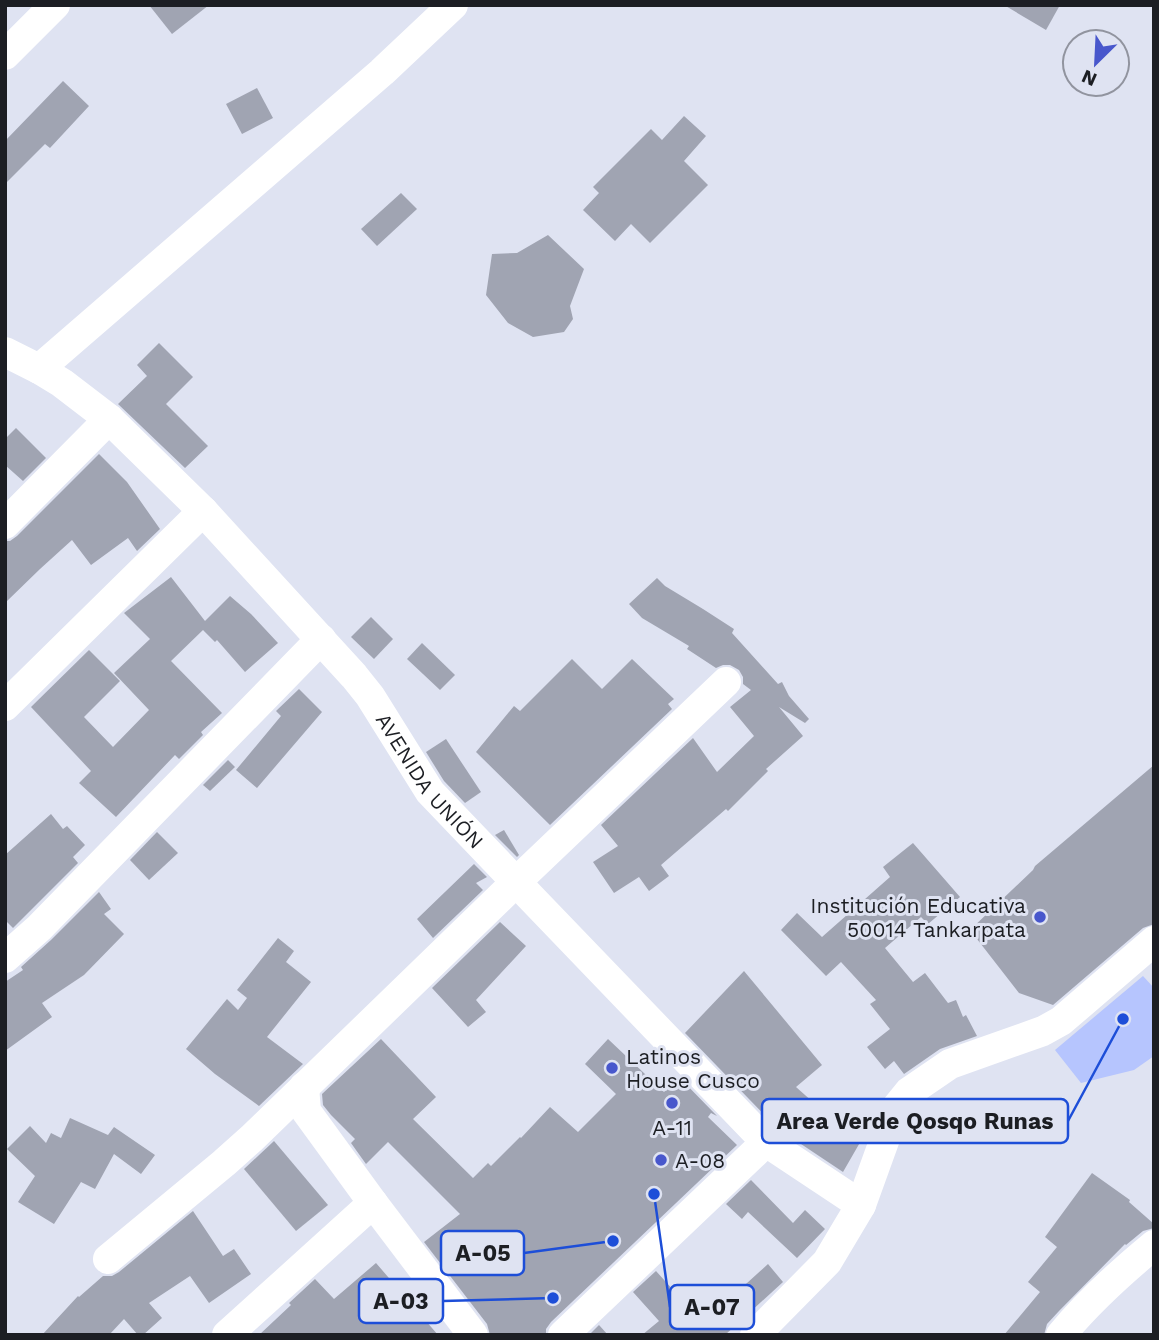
<svg xmlns="http://www.w3.org/2000/svg" width="1159" height="1340" font-family="'Work Sans',sans-serif">
	<style>
		.green { fill: #b6c5fe }
		.building { fill: #a0a4b2 }
		.lines { fill: none; stroke-linecap: round; stroke-linejoin: round }
		.street { stroke: #fff; stroke-width: 30 }
		.poi-dot { fill: #4857cc; stroke: #dfe3f2; stroke-width: 2.5 }
		.labels { text-anchor: middle; dominant-baseline: central; stroke-width: 6; stroke-linejoin: round; paint-order: stroke }
		.street-label { font-size: 21px; fill: #1c1e23; stroke: #dfe3f2 }
		.poi-label { font-size: 21px; fill: #1c1e23; stroke: #dfe3f2; text-anchor: start }
		.leader { fill: none; stroke: #1d4ed8; stroke-width: 2.5 }
		.callout-dot { fill: #1d4ed8; stroke: #dfe3f2; stroke-width: 2.5 }
		.callout { fill: #dfe3f2; stroke: #1d4ed8; stroke-width: 2.5 }
		.callout-label { font-size: 23px; text-anchor: middle; font-weight: bold; fill: #1c1e23 }
	</style>
	<rect width="100%" height="100%" fill="#dfe3f2"/>
	<path class="green" d="M 1143,976 L 1154,988 L 1154,1056 L 1134,1070 L 1081,1083 L 1055,1050 Z"/>
	<g class="building">
		<path d="M 149,5 L 209,5 L 172,34 Z"/>
		<path d="M 1004,5 L 1060,5 L 1046,30 Z"/>
		<path d="M 63,81 L 89,106 L 50,148 L 45,144 L 5,184 L 5,141 Z"/>
		<path d="M 257,88 L 273,118 L 242,134 L 226,104 Z"/>
		<path d="M 684,116 L 706,136 L 684,161 L 708,185 L 650,243 L 631,224 L 615,241 L 583,210 L 599,193 L 593,187 L 651,129 L 662,140 Z"/>
		<path d="M 401,193 L 417,209 L 377,246 L 361,229 Z"/>
		<path d="M 548,235 L 584,269 L 570,306 L 573,319 L 564,332 L 533,337 L 508,323 L 486,295 L 492,254 L 517,253 Z"/>
		<path d="M 159,343 L 193,377 L 166,404 L 208,446 L 185,468 L 118,404 L 147,376 L 137,365 Z"/>
		<path d="M 16,428 L 46,458 L 23,481 L 5,465 L 5,439 Z"/>
		<path d="M 99,454 L 127,482 L 160,529 L 137,551 L 128,538 L 91,565 L 72,540 L 40,569 L 5,603 L 5,541 L 10,541 L 17,536 Z"/>
		<path d="M 171,577 L 205,621 L 230,596 L 251,614 L 278,643 L 245,672 L 217,640 L 215,642 L 203,630 L 171,661 L 222,713 L 201,732 L 203,735 L 179,759 L 175,755 L 116,817 L 79,783 L 91,771 L 31,707 L 89,650 L 120,681 L 84,717 L 113,747 L 149,710 L 114,673 L 150,639 L 124,613 Z"/>
		<path d="M 657,578 L 665,586 L 703,609 L 734,629 L 732,633 L 778,684 L 782,682 L 789,696 L 809,719 L 805,723 L 779,707 L 803,736 L 766,769 L 768,771 L 728,811 L 726,809 L 661,865 L 669,876 L 649,891 L 639,877 L 614,893 L 593,862 L 618,846 L 601,825 L 693,738 L 717,772 L 754,736 L 730,707 L 751,690 L 743,684 L 743,677 L 739,670 L 730,665 L 723,665 L 716,668 L 687,649 L 689,646 L 642,618 L 629,604 Z"/>
		<path d="M 371,617 L 393,639 L 374,659 L 351,637 Z"/>
		<path d="M 422,643 L 455,675 L 440,690 L 407,659 Z"/>
		<path d="M 572,659 L 602,689 L 632,659 L 674,699 L 668,704 L 672,709 L 550,825 L 476,752 L 514,706 L 520,711 Z"/>
		<path d="M 299,689 L 322,712 L 257,788 L 236,770 L 281,716 L 276,711 Z"/>
		<path d="M 446,739 L 481,792 L 465,803 L 444,781 L 426,752 Z"/>
		<path d="M 228,760 L 235,767 L 210,791 L 203,785 Z"/>
		<path d="M 1154,765 L 1154,924 L 1143,928 L 1053,1005 L 1019,993 L 970,930 L 1033,870 L 1035,866 Z"/>
		<path d="M 51,814 L 63,829 L 67,826 L 85,845 L 73,857 L 78,863 L 13,928 L 5,920 L 5,855 Z"/>
		<path d="M 504,830 L 519,855 L 517,857 L 495,835 Z"/>
		<path d="M 157,832 L 178,853 L 149,880 L 130,860 Z"/>
		<path d="M 913,843 L 960,897 L 928,924 L 921,917 L 885,948 L 913,982 L 925,973 L 948,1003 L 956,1000 L 963,1017 L 966,1015 L 977,1036 L 940,1049 L 904,1074 L 894,1061 L 885,1069 L 867,1047 L 890,1029 L 870,1004 L 876,1000 L 841,962 L 826,976 L 781,930 L 797,913 L 822,937 L 890,877 L 883,867 Z"/>
		<path d="M 474,864 L 487,877 L 476,883 L 483,890 L 433,938 L 417,919 Z"/>
		<path d="M 99,892 L 111,909 L 104,914 L 124,934 L 84,975 L 42,1003 L 52,1017 L 5,1051 L 5,982 L 23,970 L 21,967 L 51,940 Z"/>
		<path d="M 500,922 L 526,946 L 476,1000 L 486,1012 L 468,1027 L 432,988 Z"/>
		<path d="M 278,938 L 294,951 L 286,962 L 311,982 L 267,1037 L 303,1064 L 259,1106 L 215,1074 L 186,1049 L 227,999 L 238,1010 L 247,998 L 237,990 Z"/>
		<path d="M 744,971 L 822,1065 L 796,1087 L 814,1103 L 808,1109 L 862,1139 L 843,1172 L 777,1128 L 685,1033 Z"/>
		<path d="M 381,1039 L 436,1097 L 413,1119 L 473,1178 L 488,1163 L 491,1166 L 520,1137 L 521,1138 L 550,1107 L 578,1132 L 616,1094 L 585,1064 L 608,1039 L 664,1092 L 679,1077 L 717,1116 L 711,1113 L 708,1117 L 737,1145 L 551,1322 L 546,1329 L 546,1335 L 490,1335 L 487,1324 L 424,1242 L 460,1214 L 388,1142 L 366,1164 L 351,1143 L 355,1139 L 331,1115 L 323,1105 L 322,1094 Z"/>
		<path d="M 70,1118 L 108,1135 L 114,1127 L 155,1155 L 141,1174 L 114,1154 L 95,1189 L 81,1182 L 54,1224 L 18,1202 L 35,1176 L 7,1149 L 30,1126 L 46,1143 L 51,1133 L 61,1138 Z"/>
		<path d="M 274,1141 L 328,1205 L 296,1231 L 244,1169 Z"/>
		<path d="M 1092,1173 L 1130,1200 L 1129,1202 L 1154,1224 L 1154,1228 L 1143,1231 L 1126,1245 L 1125,1244 L 1059,1311 L 1047,1324 L 1044,1335 L 1004,1335 L 1040,1292 L 1028,1282 L 1057,1247 L 1045,1237 Z"/>
		<path d="M 751,1180 L 793,1223 L 805,1210 L 825,1229 L 797,1258 L 748,1212 L 742,1219 L 726,1204 Z"/>
		<path d="M 193,1211 L 223,1256 L 234,1249 L 251,1274 L 209,1303 L 190,1276 L 149,1303 L 162,1318 L 143,1335 L 138,1335 L 124,1319 L 109,1335 L 42,1335 L 78,1296 L 79,1297 L 103,1276 L 112,1276 L 119,1272 Z"/>
		<path d="M 376,1263 L 438,1335 L 259,1335 L 291,1305 L 289,1303 L 315,1279 L 334,1299 Z"/>
		<path d="M 768,1264 L 783,1282 L 725,1335 L 642,1335 L 659,1321 L 633,1292 L 656,1271 L 703,1323 Z"/>
		<path d="M 599,1325 L 608,1335 L 589,1335 Z"/>
	</g>
	<g class="lines">
		<g class="street">
			<path d="M 5,55 L 55,5"/>
			<path id="s1" d="M 5,352 L 39,369 L 62,383 L 109,419 L 203,511 L 354,676 L 370,696 L 430,792 L 516,882 L 766,1142 L 861,1205"/>
			<path d="M 39,369 L 382,72 L 453,5"/>
			<path d="M 5,524 L 109,419"/>
			<path d="M 5,706 L 203,511"/>
			<path d="M 5,958 L 39,928 L 321,639"/>
			<path d="M 304,1087 L 306,1111 L 373,1203 L 473,1335"/>
			<path d="M 108,1259 L 224,1163 L 252,1138 L 516,882 L 726,682"/>
			<path d="M 227,1335 L 373,1203"/>
			<path d="M 563,1335 L 766,1142"/>
			<path d="M 755,1335 L 827,1262 L 861,1205 L 896,1108 L 909,1092 L 950,1064 L 1043,1031 L 1061,1021 L 1154,941"/>
			<path d="M 1061,1335 C 1089,1301 1120,1273 1154,1245"/>
		</g>
	</g>
	<g class="poi-dot">
		<circle cx="1040" cy="917" r="7"/>
		<circle cx="612" cy="1068" r="7"/>
		<circle cx="672" cy="1103" r="7"/>
		<circle cx="661" cy="1160" r="7"/>
	</g>
	<g class="labels">
		<g class="street-label">
			<text stroke="none"><textPath href="#s1" startOffset="609">AVENIDA UNIÓN</textPath></text>
		</g>
		<g class="poi-label">
			<text x="1026" y="905" text-anchor="end">Institución Educativa<tspan x="1026" dy="24">50014 Tankarpata</tspan></text>
			<text x="626" y="1056">Latinos<tspan x="626" dy="24">House Cusco</tspan></text>
			<text x="672" y="1127" text-anchor="middle">A-11</text>
			<text x="675" y="1160">A-08</text>
		</g>
	</g>
	<path class="leader" d="M1123 1019L1068 1121M613 1241L524 1253M553 1298L443 1301M654 1194L670 1307"/>
	<g class="callout-dot">
		<circle cx="1123" cy="1019" r="7"/>
		<circle cx="613" cy="1241" r="7"/>
		<circle cx="553" cy="1298" r="7"/>
		<circle cx="654" cy="1194" r="7"/>
	</g>
	<g class="callout">
		<rect x="762" y="1099" width="306" height="44" rx="7"/>
		<rect x="441" y="1231" width="83" height="44" rx="7"/>
		<rect x="359" y="1279" width="84" height="44" rx="7"/>
		<rect x="670" y="1285" width="84" height="44" rx="7"/>
	</g>
	<g class="callout-label">
		<text x="915" y="1129">Area Verde Qosqo Runas</text>
		<text x="483" y="1261">A-05</text>
		<text x="401" y="1309">A-03</text>
		<text x="712" y="1315">A-07</text>
	</g>
	<rect width="1159" height="1340" fill="none" stroke="#1c1e23" stroke-width="14"/>
	<g transform="translate(1096 63) rotate(204)"><circle r="33" fill="#dfe3f2" stroke="#91949f" stroke-width="2"/>
	<path d="M0-5L12 26L0 18L-12 26Z" fill="#4857cc"/>
	<text y="-10" font-size="19" font-weight="bold" text-anchor="middle" fill="#1c1e23">N</text>
	</g>
</svg>
